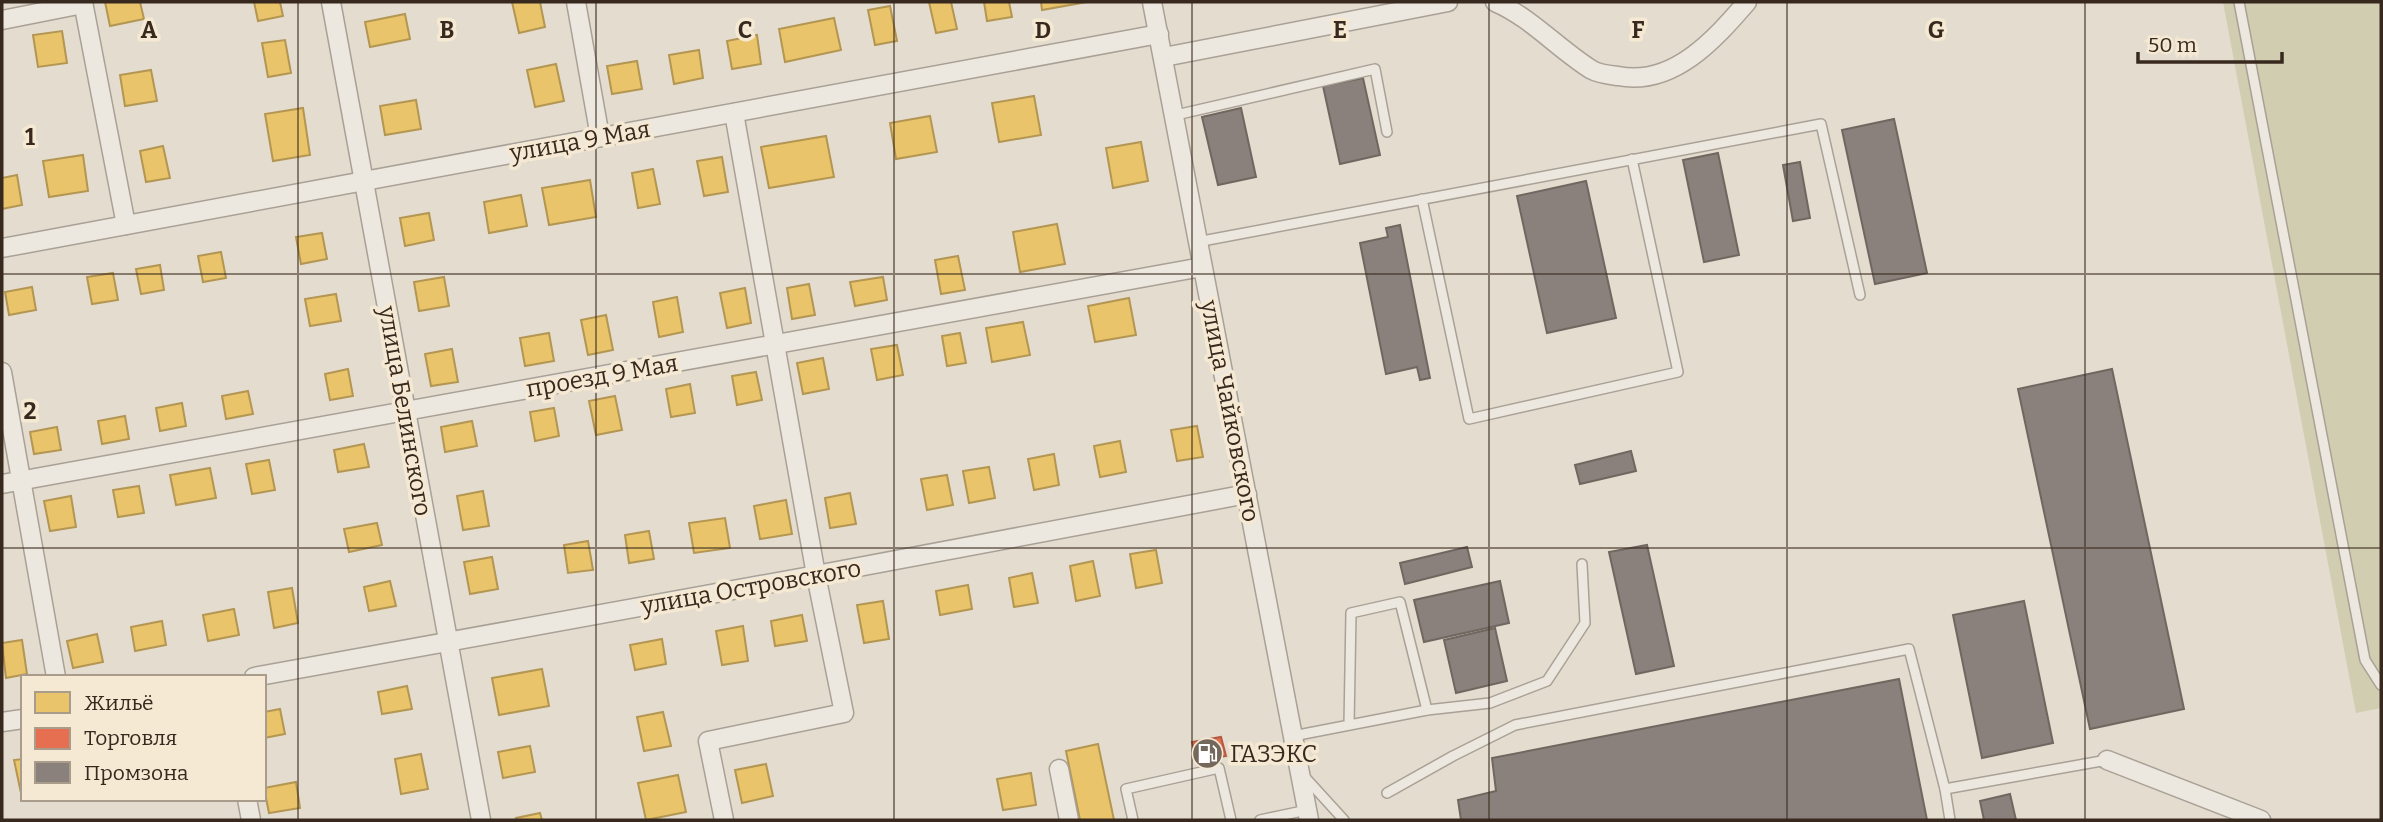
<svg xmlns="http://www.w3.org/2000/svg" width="2383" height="822" font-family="Bitter,serif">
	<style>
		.cemetery { fill: #d0cdb0 }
		.homes { fill: #e9c46a; stroke: #b49653; stroke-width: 2 }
		.shops { fill: #e76f51; stroke: #b25a42; stroke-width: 2 }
		.industry { fill: #8a817c; stroke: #716760; stroke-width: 2 }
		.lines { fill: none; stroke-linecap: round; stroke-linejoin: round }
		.service-casing { stroke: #a9a196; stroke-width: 12 }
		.minor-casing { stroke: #a9a196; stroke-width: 21 }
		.service { stroke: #ece7df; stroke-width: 9 }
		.minor { stroke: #ece7df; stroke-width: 18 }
		.grid { fill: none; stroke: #38291e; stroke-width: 2; stroke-opacity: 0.55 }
		.labels { text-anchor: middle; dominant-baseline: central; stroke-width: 7; stroke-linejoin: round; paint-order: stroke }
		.street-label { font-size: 24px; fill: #38291e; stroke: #f5e9d3 }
		.poi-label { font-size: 24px; fill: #38291e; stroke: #f5e9d3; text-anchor: start }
		.grid-label { font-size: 23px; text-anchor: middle; font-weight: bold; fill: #38291e; stroke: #f5e9d3; stroke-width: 7; stroke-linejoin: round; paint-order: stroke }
	</style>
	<rect width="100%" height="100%" fill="#e4dcce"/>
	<path class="cemetery" d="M 2223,2 L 2381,2 L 2381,708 L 2356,713 Z"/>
	<g class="homes">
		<path d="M 105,2 L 140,2 L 144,19 L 110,26 Z"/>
		<path d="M 254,2 L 280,2 L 283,16 L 258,21 Z"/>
		<path d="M 512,2 L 540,2 L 545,27 L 519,33 Z"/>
		<path d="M 929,2 L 951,2 L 957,29 L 936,33 Z"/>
		<path d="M 984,2 L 1009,2 L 1012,17 L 987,21 Z"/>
		<path d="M 1041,2 L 1087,2 L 1042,10 Z"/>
		<path d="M 890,6 L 897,41 L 875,45 L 868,10 Z"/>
		<path d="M 405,14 L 410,39 L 370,47 L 365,22 Z"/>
		<path d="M 834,18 L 841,50 L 785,62 L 779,29 Z"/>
		<path d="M 62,31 L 67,63 L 38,67 L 33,35 Z"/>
		<path d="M 757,35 L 761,64 L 732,69 L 727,41 Z"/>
		<path d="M 285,40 L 291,73 L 268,77 L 262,43 Z"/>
		<path d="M 699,50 L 703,78 L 674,84 L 669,55 Z"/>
		<path d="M 637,61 L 642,89 L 612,94 L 607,66 Z"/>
		<path d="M 556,64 L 564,101 L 535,107 L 527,70 Z"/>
		<path d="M 151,70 L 157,101 L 125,106 L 120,75 Z"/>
		<path d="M 1034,96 L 1041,135 L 999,142 L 992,103 Z"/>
		<path d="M 416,100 L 421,129 L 385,135 L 380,106 Z"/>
		<path d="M 303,108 L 310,155 L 273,161 L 265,114 Z"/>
		<path d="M 930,116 L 937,152 L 896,159 L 890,123 Z"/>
		<path d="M 826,136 L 834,177 L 769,188 L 761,147 Z"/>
		<path d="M 1141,142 L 1148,181 L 1113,188 L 1106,148 Z"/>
		<path d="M 163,146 L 170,178 L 146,182 L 140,151 Z"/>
		<path d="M 83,155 L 88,191 L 49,197 L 43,161 Z"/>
		<path d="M 722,157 L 728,192 L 704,196 L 697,161 Z"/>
		<path d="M 653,169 L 660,204 L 638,208 L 632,173 Z"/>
		<path d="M 17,175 L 22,205 L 2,209 L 2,178 Z"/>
		<path d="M 590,180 L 596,217 L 549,225 L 542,188 Z"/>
		<path d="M 521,195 L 527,226 L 489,233 L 484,202 Z"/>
		<path d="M 429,213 L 434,240 L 405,246 L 400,218 Z"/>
		<path d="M 1057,224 L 1065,264 L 1020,272 L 1013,232 Z"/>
		<path d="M 322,233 L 327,259 L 301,264 L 296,237 Z"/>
		<path d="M 221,252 L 226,278 L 203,282 L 198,256 Z"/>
		<path d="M 958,256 L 965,290 L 941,294 L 935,260 Z"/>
		<path d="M 160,265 L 164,290 L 141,294 L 136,269 Z"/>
		<path d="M 113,273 L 118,300 L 92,304 L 87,277 Z"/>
		<path d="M 444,277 L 449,306 L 419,311 L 414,282 Z"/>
		<path d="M 883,277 L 887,300 L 855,306 L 850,282 Z"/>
		<path d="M 809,284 L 815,315 L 792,319 L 787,288 Z"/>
		<path d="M 32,287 L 36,310 L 9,315 L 5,292 Z"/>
		<path d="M 745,288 L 751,323 L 727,328 L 720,293 Z"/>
		<path d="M 336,294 L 341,321 L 310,326 L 305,299 Z"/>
		<path d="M 677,297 L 683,332 L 659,337 L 653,302 Z"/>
		<path d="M 1129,298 L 1136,335 L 1095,342 L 1088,306 Z"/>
		<path d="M 606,315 L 613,350 L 588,355 L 581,320 Z"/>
		<path d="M 1023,322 L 1030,355 L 992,362 L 986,328 Z"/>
		<path d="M 549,333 L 554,361 L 525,366 L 520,338 Z"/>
		<path d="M 960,333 L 966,363 L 947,366 L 942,336 Z"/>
		<path d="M 897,345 L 903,375 L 877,380 L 871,349 Z"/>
		<path d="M 452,349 L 458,382 L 431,386 L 425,354 Z"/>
		<path d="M 823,358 L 829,389 L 803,394 L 797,363 Z"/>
		<path d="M 348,369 L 353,396 L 330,400 L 325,374 Z"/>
		<path d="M 756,372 L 762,400 L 737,405 L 732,376 Z"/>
		<path d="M 690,384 L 695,413 L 671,417 L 666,389 Z"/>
		<path d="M 248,391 L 253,414 L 226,419 L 222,396 Z"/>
		<path d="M 615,396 L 622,430 L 596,435 L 589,401 Z"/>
		<path d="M 182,403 L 186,426 L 160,431 L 156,408 Z"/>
		<path d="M 554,408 L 559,436 L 535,441 L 530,412 Z"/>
		<path d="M 125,416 L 129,439 L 102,444 L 98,421 Z"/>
		<path d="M 472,421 L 477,446 L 445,452 L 441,427 Z"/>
		<path d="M 1197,426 L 1203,457 L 1177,461 L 1171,430 Z"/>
		<path d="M 57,427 L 61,450 L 34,454 L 30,432 Z"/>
		<path d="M 1120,441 L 1126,472 L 1100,477 L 1094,446 Z"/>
		<path d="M 364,444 L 369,467 L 338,472 L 334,450 Z"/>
		<path d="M 1054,454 L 1059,485 L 1034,490 L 1028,459 Z"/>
		<path d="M 269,460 L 275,490 L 252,494 L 246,464 Z"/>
		<path d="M 989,467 L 995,498 L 969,503 L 963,471 Z"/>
		<path d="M 210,468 L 216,498 L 176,505 L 170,475 Z"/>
		<path d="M 947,475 L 953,505 L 927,510 L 921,479 Z"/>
		<path d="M 139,486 L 144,513 L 118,517 L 113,490 Z"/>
		<path d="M 483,491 L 489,526 L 463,530 L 457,496 Z"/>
		<path d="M 850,493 L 856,524 L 830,528 L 825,498 Z"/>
		<path d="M 71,496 L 76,527 L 50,531 L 44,501 Z"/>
		<path d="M 786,500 L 792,534 L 760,539 L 754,506 Z"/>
		<path d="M 725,518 L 730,548 L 694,553 L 689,523 Z"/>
		<path d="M 377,523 L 382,545 L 349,552 L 344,529 Z"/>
		<path d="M 649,531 L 654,559 L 629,563 L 625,535 Z"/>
		<path d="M 588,541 L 593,570 L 568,573 L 564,545 Z"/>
		<path d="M 1156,550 L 1162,583 L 1136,588 L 1130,554 Z"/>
		<path d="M 492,557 L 498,589 L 470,594 L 464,562 Z"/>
		<path d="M 1093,561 L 1100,596 L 1076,601 L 1070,566 Z"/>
		<path d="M 1032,573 L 1038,603 L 1014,607 L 1009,578 Z"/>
		<path d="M 390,581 L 396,606 L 369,611 L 364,587 Z"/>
		<path d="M 968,585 L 972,609 L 940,615 L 936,591 Z"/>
		<path d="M 292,588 L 298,623 L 274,628 L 268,592 Z"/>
		<path d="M 883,601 L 889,639 L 864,643 L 857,605 Z"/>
		<path d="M 234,609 L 239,635 L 208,641 L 203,615 Z"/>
		<path d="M 802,615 L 807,641 L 775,646 L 771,621 Z"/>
		<path d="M 162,621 L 166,645 L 135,651 L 131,627 Z"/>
		<path d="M 743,626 L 748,661 L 722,665 L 716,631 Z"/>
		<path d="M 97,634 L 103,662 L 73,668 L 67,641 Z"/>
		<path d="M 662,639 L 666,664 L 635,670 L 630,645 Z"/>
		<path d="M 22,640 L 27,674 L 6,678 L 2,643 Z"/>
		<path d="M 542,669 L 549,706 L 499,715 L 492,678 Z"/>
		<path d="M 407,686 L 412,709 L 382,714 L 378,692 Z"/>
		<path d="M 280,709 L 285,734 L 264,738 L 264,712 Z"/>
		<path d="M 663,712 L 671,746 L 644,751 L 637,717 Z"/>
		<path d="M 1098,744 L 1114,820 L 1080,820 L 1066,751 Z"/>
		<path d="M 530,746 L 535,772 L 503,778 L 498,752 Z"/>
		<path d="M 421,754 L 428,789 L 401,794 L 395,759 Z"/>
		<path d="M 23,759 L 23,793 L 21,793 L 14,760 Z"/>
		<path d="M 766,764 L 773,796 L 742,803 L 735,770 Z"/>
		<path d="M 1031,773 L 1036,805 L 1003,810 L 997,779 Z"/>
		<path d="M 678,775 L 686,812 L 646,820 L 638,783 Z"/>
		<path d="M 296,782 L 300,808 L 269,813 L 264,788 Z"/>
		<path d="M 540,813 L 542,820 L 517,820 L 516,818 Z"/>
	</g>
	<path class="shops" d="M 1221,737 L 1226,756 L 1197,761 L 1192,742 Z"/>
	<g class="industry">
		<path d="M 1363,78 L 1380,155 L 1340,164 L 1323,86 Z"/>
		<path d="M 1241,108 L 1256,177 L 1218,185 L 1202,117 Z"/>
		<path d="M 1894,119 L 1927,273 L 1875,284 L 1842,130 Z"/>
		<path d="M 1718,153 L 1739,255 L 1704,262 L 1683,160 Z"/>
		<path d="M 1800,162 L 1810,218 L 1793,221 L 1783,165 Z"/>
		<path d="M 1586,181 L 1616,318 L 1547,333 L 1517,196 Z"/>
		<path d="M 1400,225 L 1430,378 L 1420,380 L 1417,367 L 1386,374 L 1360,243 L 1388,237 L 1386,228 Z"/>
		<path d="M 2112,369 L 2184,709 L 2090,729 L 2018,389 Z"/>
		<path d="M 1631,451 L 1636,471 L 1580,484 L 1575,465 Z"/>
		<path d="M 1647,545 L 1674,666 L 1636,674 L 1609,552 Z"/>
		<path d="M 1467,547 L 1472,567 L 1405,584 L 1400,563 Z"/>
		<path d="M 1500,581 L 1509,623 L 1424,642 L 1414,600 Z"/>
		<path d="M 2024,601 L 2053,743 L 1982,758 L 1953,615 Z"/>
		<path d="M 1495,628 L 1507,681 L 1456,693 L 1444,640 Z"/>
		<path d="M 1899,679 L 1927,820 L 1461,820 L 1458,800 L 1496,791 L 1492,758 Z"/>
		<path d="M 2010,794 L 2016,820 L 1984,820 L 1980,801 Z"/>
	</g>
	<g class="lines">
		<defs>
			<g id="service">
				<path d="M 2239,2 L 2365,660 L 2381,685"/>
				<path d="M 1176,115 L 1375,69 L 1387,132"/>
				<path d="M 1422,199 L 1469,419 L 1678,372 L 1632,159"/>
				<path d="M 1197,242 L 1821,124 L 1860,295"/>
				<path d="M 1427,710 L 1490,703 L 1547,681 L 1585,623 L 1582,564"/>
				<path d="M 1293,736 L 1427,710 L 1400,602 L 1351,613 L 1349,725"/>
				<path d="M 1303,775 L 1344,820"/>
				<path d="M 1945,789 L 1950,820"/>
				<path d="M 1387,793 L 1453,756 L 1515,725 L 1909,649 L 1945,789 L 2107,760"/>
				<path d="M 1133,820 L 1126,789 L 1219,768 L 1231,820"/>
				<path d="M 1260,820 L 1307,810"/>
			</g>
			<g id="minor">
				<path d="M 83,2 L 126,225"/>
				<path d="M 331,2 L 481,820"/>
				<path d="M 576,2 L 600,137"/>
				<path d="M 1152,2 L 1309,820"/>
				<path d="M 1495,2 C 1532,18 1558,49 1592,70 C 1599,74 1610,75 1618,76 C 1673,87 1715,39 1747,2"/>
				<path d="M 2,20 L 83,4"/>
				<path d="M 1164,57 L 1448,2"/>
				<path d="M 2,248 L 1159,34"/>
				<path d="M 2,372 L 56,677"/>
				<path d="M 2,484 L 1202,267"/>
				<path d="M 254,677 L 816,575 L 1247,494"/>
				<path d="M 2,722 L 23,719"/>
				<path d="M 2107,760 L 2261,820"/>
				<path d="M 1059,769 L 1069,820"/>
				<path d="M 247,799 L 251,820"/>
				<path d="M 724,820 L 708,741 L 844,713 L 816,575 L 734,113"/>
			</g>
		</defs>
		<use href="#service" class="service-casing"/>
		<use href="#minor" class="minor-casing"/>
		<use href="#service" class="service"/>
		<use href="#minor" class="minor"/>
	</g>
	<path class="grid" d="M 298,2 L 298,820M 596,2 L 596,820M 894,2 L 894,820M 1192,2 L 1192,820M 1489,2 L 1489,820M 1787,2 L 1787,820M 2085,2 L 2085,820M 2,274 L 2381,274M 2,548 L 2381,548"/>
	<defs>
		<symbol id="fuel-disc" viewBox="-11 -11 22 22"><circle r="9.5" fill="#74685c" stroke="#f5e9d3"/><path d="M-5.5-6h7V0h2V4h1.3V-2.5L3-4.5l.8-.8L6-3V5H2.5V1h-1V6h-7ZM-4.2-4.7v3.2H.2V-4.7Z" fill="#fff"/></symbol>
	</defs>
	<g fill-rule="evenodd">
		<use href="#fuel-disc" x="1190" y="736" width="35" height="35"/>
	</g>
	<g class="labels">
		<g class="street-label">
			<text transform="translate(580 141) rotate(-10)">улица 9 Мая</text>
			<text transform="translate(602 376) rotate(-10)">проезд 9 Мая</text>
			<text transform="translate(405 411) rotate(80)">улица Белинского</text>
			<text transform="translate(1230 411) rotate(79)">улица Чайковского</text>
			<text transform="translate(751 587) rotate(-10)">улица Островского</text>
		</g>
		<g class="poi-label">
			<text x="1230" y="754">ГАЗЭКС</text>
		</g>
	</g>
	<g class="grid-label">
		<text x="149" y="38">A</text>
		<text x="447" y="38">B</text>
		<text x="745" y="38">C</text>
		<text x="1043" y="38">D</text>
		<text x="1340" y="38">E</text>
		<text x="1638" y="38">F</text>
		<text x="1936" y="38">G</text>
		<text x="30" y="145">1</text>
		<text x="30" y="419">2</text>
	</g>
	<rect width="2383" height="822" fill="none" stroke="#38291e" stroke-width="7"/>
	<rect x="21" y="675" width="245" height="126" fill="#f5e9d3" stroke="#a99c8b" stroke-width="2"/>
	<rect x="35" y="692" width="35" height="21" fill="#e9c46a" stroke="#a99c8b" stroke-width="2"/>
	<text x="84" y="710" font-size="21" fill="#38291e">Жильё</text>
	<rect x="35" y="728" width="35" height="21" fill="#e76f51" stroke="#a99c8b" stroke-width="2"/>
	<text x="84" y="745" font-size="21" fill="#38291e">Торговля</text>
	<rect x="35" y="762" width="35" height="21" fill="#8a817c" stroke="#a99c8b" stroke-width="2"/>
	<text x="84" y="780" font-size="21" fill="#38291e">Промзона</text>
	<path d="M2138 52v10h144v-10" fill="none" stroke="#38291e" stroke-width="3.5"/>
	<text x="2148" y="52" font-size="21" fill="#38291e" stroke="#f5e9d3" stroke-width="5" paint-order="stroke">50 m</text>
</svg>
